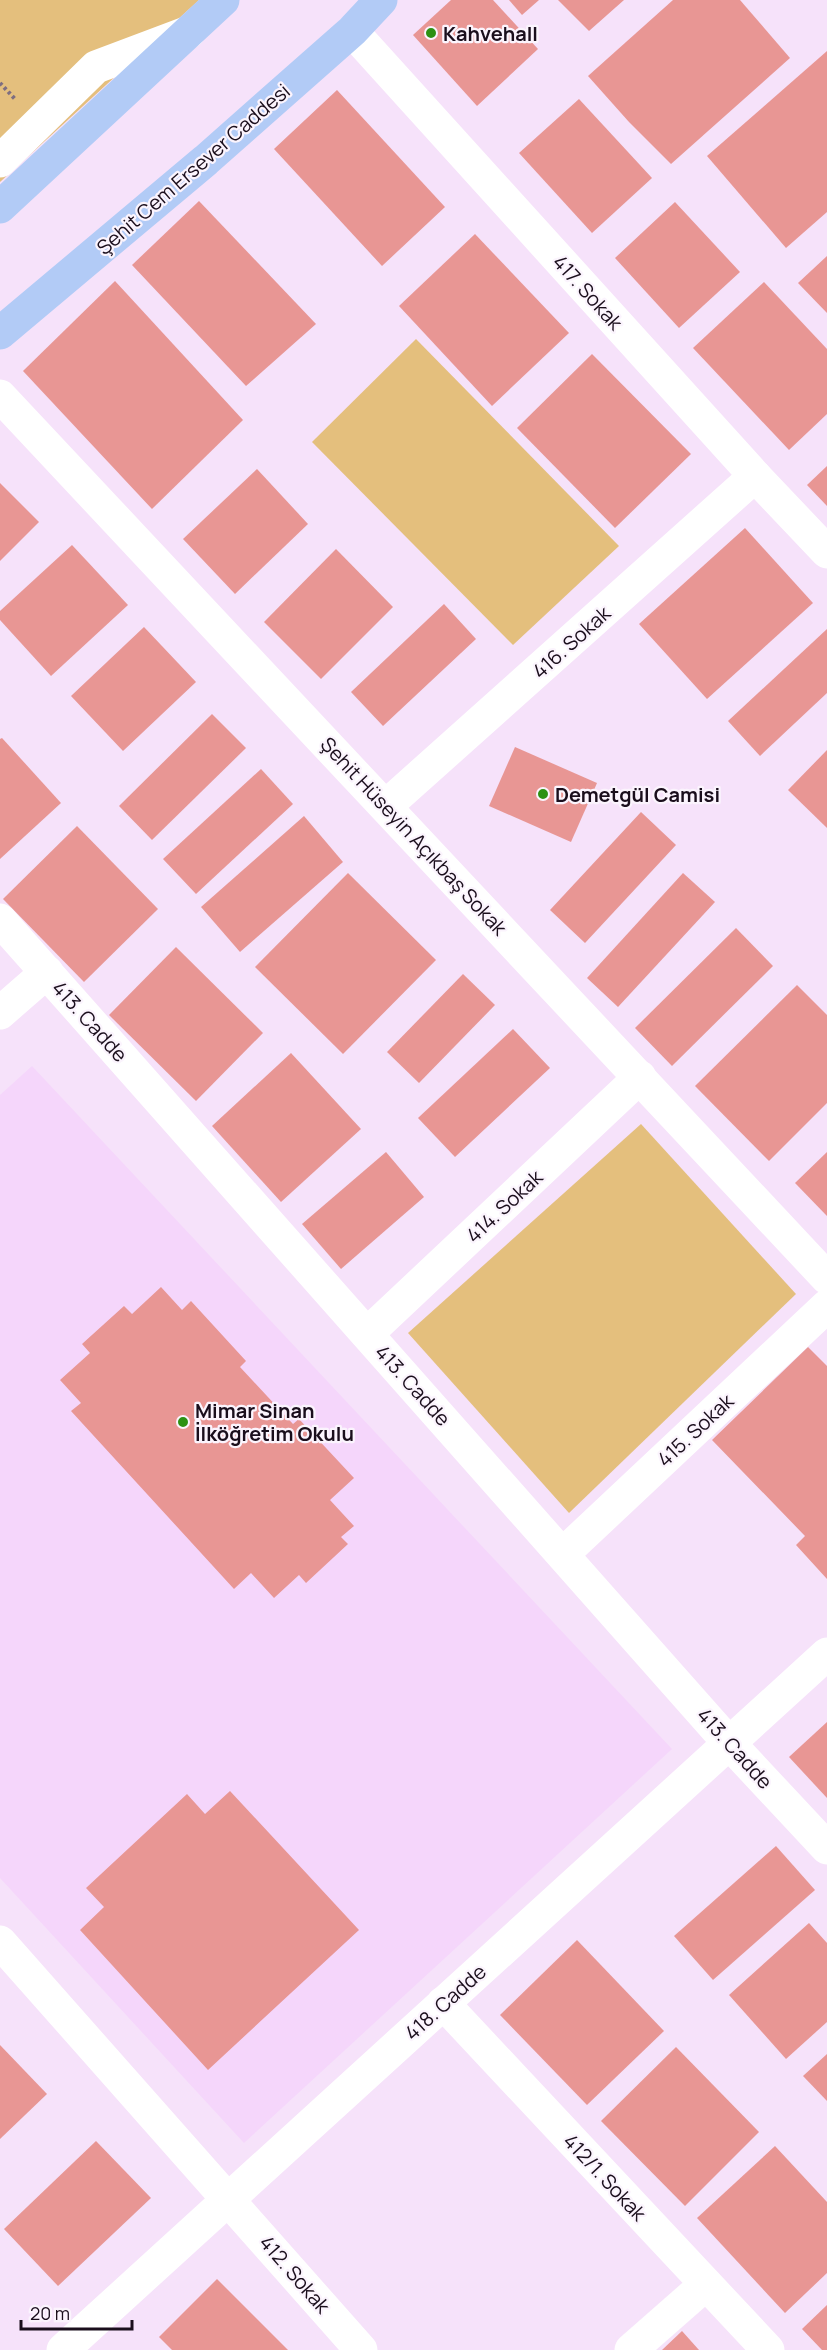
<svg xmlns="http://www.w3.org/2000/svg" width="827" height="2350" font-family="Manrope,sans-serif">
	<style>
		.built { fill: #f5d6fb }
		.green { fill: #e4bf7d }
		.building { fill: #e89694 }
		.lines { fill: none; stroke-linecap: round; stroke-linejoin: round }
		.path { stroke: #7e6e81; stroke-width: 4; stroke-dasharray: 3 3; stroke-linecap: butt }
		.minor { stroke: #fff; stroke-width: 33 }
		.major { stroke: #b2cbf6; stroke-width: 33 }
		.poi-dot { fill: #2c9113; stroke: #fbf4fd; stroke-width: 2 }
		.labels { text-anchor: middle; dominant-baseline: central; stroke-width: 4.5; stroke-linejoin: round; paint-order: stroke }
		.poi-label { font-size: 20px; font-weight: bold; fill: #1a0e1c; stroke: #fbf4fd; text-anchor: start }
		.street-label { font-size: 20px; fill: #1a0e1c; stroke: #fbf4fd }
	</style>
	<rect width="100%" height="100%" fill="#f6e2fa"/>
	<path class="built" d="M 32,1066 L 672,1749 L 244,2143 L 0,1878 L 0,1095 Z"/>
	<g class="green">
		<path d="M 0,0 L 199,0 L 0,182 Z"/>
		<path d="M 416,339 L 619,546 L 513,645 L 312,442 Z"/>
		<path d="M 641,1124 L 796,1294 L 569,1513 L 408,1333 Z"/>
	</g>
	<g class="building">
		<path d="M 451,0 L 493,0 L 538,49 L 477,106 L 413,35 Z"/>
		<path d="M 509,0 L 539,0 L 522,15 Z"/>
		<path d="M 558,0 L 624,0 L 589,31 Z"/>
		<path d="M 673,0 L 740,0 L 790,58 L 671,164 L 629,122 L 588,76 Z"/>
		<path d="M 827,51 L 827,212 L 786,248 L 707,156 Z"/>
		<path d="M 337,90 L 445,207 L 382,266 L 274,149 Z"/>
		<path d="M 579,99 L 652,178 L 592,233 L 519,153 Z"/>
		<path d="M 199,201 L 316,324 L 246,386 L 132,265 Z"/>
		<path d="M 675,202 L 740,272 L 679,328 L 615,258 Z"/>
		<path d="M 475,234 L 569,333 L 492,406 L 399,306 Z"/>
		<path d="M 827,256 L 827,313 L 798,283 Z"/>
		<path d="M 115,281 L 243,420 L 152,509 L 23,371 Z"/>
		<path d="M 764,282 L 827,349 L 827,414 L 789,450 L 693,348 Z"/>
		<path d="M 592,354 L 691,454 L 615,528 L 517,428 Z"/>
		<path d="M 827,466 L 827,506 L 807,485 Z"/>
		<path d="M 257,469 L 308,524 L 235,594 L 183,539 Z"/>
		<path d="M 0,483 L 39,522 L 0,561 Z"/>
		<path d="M 745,528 L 813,603 L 707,699 L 639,624 Z"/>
		<path d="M 72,545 L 128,605 L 51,676 L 0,620 L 0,611 Z"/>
		<path d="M 336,549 L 393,607 L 321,679 L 264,622 Z"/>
		<path d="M 444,604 L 476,639 L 383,726 L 351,692 Z"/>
		<path d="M 144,627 L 196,682 L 123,751 L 71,696 Z"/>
		<path d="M 827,629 L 827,693 L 760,756 L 728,721 Z"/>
		<path d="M 212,714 L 246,748 L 152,840 L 119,806 Z"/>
		<path d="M 2,738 L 61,803 L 0,859 L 0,739 Z"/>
		<path d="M 515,747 L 597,783 L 571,842 L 489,806 Z"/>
		<path d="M 827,750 L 827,828 L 788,790 Z"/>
		<path d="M 261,769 L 293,804 L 196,894 L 163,859 Z"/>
		<path d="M 641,812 L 676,845 L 585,943 L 550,910 Z"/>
		<path d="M 304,816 L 343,862 L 240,952 L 201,907 Z"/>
		<path d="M 77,826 L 158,909 L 84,982 L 3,899 Z"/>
		<path d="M 348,873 L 436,960 L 343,1054 L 255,967 Z"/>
		<path d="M 683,873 L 715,902 L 618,1007 L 587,978 Z"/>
		<path d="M 736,928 L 773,966 L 672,1066 L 635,1028 Z"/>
		<path d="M 176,947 L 263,1033 L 196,1101 L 109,1015 Z"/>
		<path d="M 463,974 L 495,1005 L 419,1083 L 387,1052 Z"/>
		<path d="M 797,985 L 827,1015 L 827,1103 L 769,1161 L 695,1086 Z"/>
		<path d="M 513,1029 L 550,1068 L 455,1157 L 418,1118 Z"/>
		<path d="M 291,1053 L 361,1129 L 281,1202 L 212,1126 Z"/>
		<path d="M 386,1152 L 424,1197 L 341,1269 L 302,1224 Z"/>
		<path d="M 827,1152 L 827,1216 L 795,1183 Z"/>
		<path d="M 161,1287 L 182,1310 L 191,1301 L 246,1361 L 240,1367 L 293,1424 L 299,1419 L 354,1478 L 330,1500 L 354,1526 L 341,1537 L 348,1544 L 306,1583 L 299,1575 L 274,1598 L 251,1573 L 234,1589 L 71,1411 L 81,1403 L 60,1380 L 90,1353 L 82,1344 L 124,1306 L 132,1314 Z"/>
		<path d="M 808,1347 L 827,1366 L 827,1579 L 796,1545 L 805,1536 L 712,1440 Z"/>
		<path d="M 827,1722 L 827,1798 L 789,1757 Z"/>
		<path d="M 230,1791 L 359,1930 L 208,2070 L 80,1930 L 104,1907 L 86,1888 L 187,1794 L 205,1814 Z"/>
		<path d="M 776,1846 L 815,1890 L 713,1980 L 674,1936 Z"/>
		<path d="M 809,1923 L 827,1943 L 827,2022 L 786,2059 L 729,1995 Z"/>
		<path d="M 577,1940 L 664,2031 L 587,2105 L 500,2015 Z"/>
		<path d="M 0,2045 L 47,2094 L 0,2139 Z"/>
		<path d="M 676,2047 L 759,2132 L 685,2206 L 601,2121 Z"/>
		<path d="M 827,2054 L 827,2101 L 803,2076 Z"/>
		<path d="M 96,2141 L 151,2198 L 58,2286 L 4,2229 Z"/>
		<path d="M 775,2146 L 827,2202 L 827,2273 L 785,2313 L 697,2218 Z"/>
		<path d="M 217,2279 L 288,2350 L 172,2350 L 159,2337 Z"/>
		<path d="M 827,2305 L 827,2350 L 822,2350 L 802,2329 Z"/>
		<path d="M 682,2331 L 699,2350 L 662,2350 Z"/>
	</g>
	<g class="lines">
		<path class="path" d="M 0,83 L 15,99"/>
		<g class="minor">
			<path d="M 352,31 L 755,476 L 827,552"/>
			<path d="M 0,161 L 96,67 L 189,32"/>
			<path d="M 0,396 L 827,1278"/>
			<path d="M 386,806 L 755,476"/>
			<path d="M 0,920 L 729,1743 L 827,1848"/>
			<path d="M 0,1013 L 47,972"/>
			<path d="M 367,1334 L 640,1077"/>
			<path d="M 563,1554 L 827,1306"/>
			<path d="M 0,1942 L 361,2350"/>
			<path d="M 443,2003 L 768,2350"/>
			<path d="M 63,2350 L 827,1654"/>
			<path d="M 631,2350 L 706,2284"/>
		</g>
		<g class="major">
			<path d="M 0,207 L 223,0"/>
			<path d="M 0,333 L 206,160 L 352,31 L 381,0"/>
		</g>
	</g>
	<g class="poi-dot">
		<circle cx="431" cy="33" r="6"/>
		<circle cx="543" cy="794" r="6"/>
		<circle cx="183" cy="1422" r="6"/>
	</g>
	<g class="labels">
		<g class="poi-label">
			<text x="443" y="33">Kahvehall</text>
			<text x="555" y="794">Demetgül Camisi</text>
			<text x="195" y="1410">Mimar Sinan<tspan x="195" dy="23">İlköğretim Okulu</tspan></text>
		</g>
		<g class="street-label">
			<text transform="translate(193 169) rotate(-41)">Şehit Cem Ersever Caddesi</text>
			<text transform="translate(588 292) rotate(48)">417. Sokak</text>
			<text transform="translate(571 642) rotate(-42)">416. Sokak</text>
			<text transform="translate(414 836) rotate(47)">Şehit Hüseyin Açıkbaş Sokak</text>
			<text transform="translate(90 1021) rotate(48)">413. Cadde</text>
			<text transform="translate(504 1206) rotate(-43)">414. Sokak</text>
			<text transform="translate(413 1385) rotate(48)">413. Cadde</text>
			<text transform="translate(695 1430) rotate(-43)">415. Sokak</text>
			<text transform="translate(735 1748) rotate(48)">413. Cadde</text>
			<text transform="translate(445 2002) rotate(-42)">418. Cadde</text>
			<text transform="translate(605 2177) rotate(47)">412/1. Sokak</text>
			<text transform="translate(295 2274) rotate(49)">412. Sokak</text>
		</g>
	</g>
	<path d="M21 2320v9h111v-9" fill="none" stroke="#1a0e1c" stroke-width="3"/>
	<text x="30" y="2320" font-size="18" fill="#1a0e1c" stroke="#fbf4fd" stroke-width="4.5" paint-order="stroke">20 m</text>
</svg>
